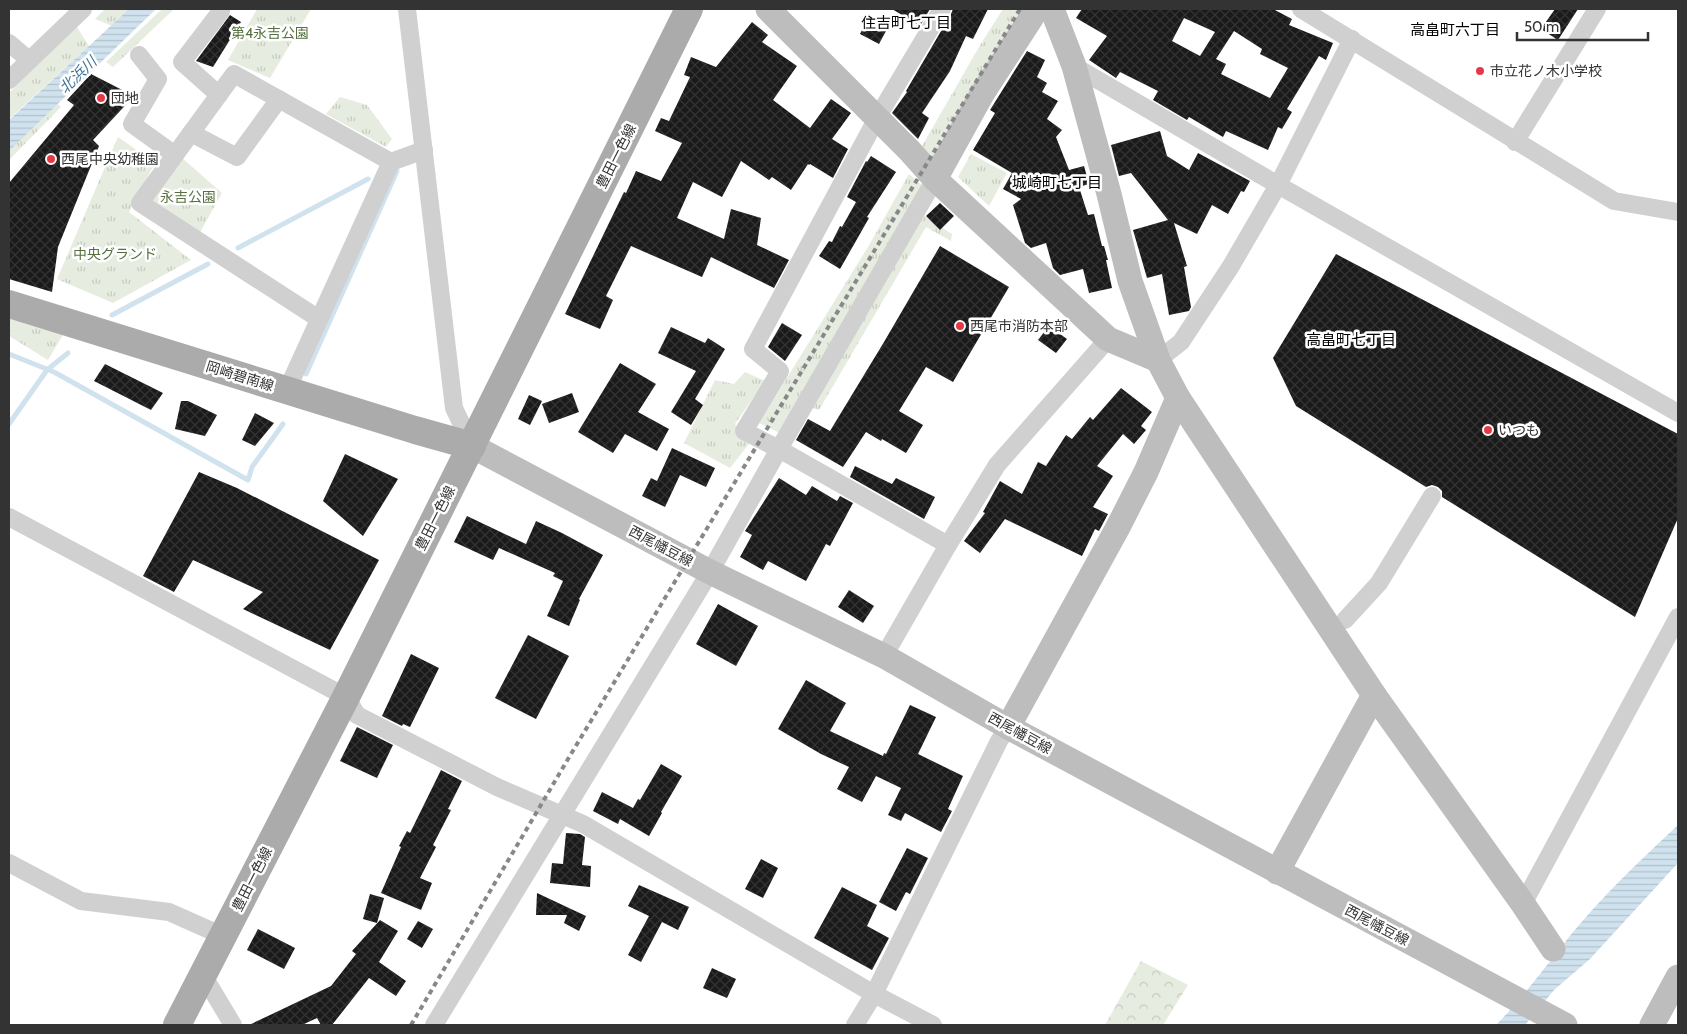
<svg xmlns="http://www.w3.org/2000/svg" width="1687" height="1034" font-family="Cabin,'Noto Sans JP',sans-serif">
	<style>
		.grass { fill: url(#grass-tufts) }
		.forest { fill: url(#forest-crowns) }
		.water { fill: url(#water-rules) }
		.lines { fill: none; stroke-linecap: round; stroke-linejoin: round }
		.stream { stroke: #cfe2ee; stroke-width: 5 }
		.building { fill: url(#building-cross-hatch); fill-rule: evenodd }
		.street { stroke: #d0d0d0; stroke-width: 18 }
		.secondary { stroke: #bdbdbd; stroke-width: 25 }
		.primary { stroke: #ababab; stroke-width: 28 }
		.rail { stroke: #888; stroke-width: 4; stroke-dasharray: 5 4; stroke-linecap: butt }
		.poi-dot { fill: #e63946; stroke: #fff; stroke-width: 2 }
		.labels { text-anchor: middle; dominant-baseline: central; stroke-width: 5; stroke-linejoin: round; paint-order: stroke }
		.park-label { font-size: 14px; fill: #56703f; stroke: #fff }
		.poi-label { font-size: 14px; fill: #333; stroke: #fff; text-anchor: start }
		.street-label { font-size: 14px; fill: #333; stroke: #fff }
		.neighbourhood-label { font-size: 15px; fill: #000; stroke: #fff }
		.water-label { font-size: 15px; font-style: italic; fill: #3f7597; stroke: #fff }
	</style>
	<defs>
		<pattern id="grass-tufts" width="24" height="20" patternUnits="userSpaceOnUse" patternTransform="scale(1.25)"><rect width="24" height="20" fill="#e6ecdf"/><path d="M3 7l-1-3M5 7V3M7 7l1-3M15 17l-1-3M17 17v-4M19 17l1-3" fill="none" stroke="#c6cbc0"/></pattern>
		<pattern id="forest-crowns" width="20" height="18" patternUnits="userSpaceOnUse" patternTransform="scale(1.25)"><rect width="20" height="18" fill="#e6ecdf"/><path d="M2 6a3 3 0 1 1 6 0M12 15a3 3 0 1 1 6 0" fill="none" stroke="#c6cbc0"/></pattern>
		<pattern id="water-rules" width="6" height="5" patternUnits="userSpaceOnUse" patternTransform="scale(1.25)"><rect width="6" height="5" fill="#cfe2ee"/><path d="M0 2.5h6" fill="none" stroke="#b2c2cd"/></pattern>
		<pattern id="building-cross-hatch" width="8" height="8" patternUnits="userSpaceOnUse" patternTransform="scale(1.25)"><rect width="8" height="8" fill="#1a1a1a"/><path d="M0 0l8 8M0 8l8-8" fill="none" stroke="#333"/></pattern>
	</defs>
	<rect width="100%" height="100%" fill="#fff"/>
	<g class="grass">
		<path d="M 105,9 L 133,9 L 115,27 L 95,19 Z"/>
		<path d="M 162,9 L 174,9 L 113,67 L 106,62 Z"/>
		<path d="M 257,9 L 311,9 L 270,78 L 228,60 Z"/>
		<path d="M 1003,9 L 1031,9 L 933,169 L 918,153 L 979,47 Z"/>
		<path d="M 75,24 L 89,46 L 9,119 L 9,93 Z"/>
		<path d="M 340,97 L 367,105 L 392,139 L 386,147 L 326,114 Z"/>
		<path d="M 55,102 L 61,107 L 9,160 L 9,151 Z"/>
		<path d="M 118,137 L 155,163 L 129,212 L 191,260 L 113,303 L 57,279 Z"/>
		<path d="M 971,154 L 1007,173 L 989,206 L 958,177 Z"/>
		<path d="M 181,157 L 222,193 L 199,234 L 147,200 Z"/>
		<path d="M 909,174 L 925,188 L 782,434 L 759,423 L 868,247 Z"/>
		<path d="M 923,215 L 952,234 L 951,241 L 926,227 L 819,410 L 810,407 Z"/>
		<path d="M 9,318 L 64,333 L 48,360 L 9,336 Z"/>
		<path d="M 745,372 L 765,381 L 735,424 L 749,444 L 730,468 L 684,443 L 715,380 L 734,384 Z"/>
	</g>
	<path class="forest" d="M 1141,961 L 1188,985 L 1163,1025 L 1105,1025 Z"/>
	<g class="water">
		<path d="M 129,9 L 156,9 L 9,151 L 9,120 Z"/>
		<path d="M 1678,825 L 1678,863 L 1590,959 L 1554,990 L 1525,1025 L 1496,1025 C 1529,992 1555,952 1586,917 C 1615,884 1647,854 1678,825 Z"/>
	</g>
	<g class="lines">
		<g class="stream">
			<path d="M 238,248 L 368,179"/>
			<path d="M 112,315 L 208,264"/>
			<path d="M 9,354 L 54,372 L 248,480 L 252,467 L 283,424"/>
			<path d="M 306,374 L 397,171"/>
			<path d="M 9,424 L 47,370 L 68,353"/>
		</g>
	</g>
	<g class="building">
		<path d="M 892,9 L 930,9 L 920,26 Z"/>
		<path d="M 953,9 L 988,9 L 973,39 L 966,36 L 950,71 L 922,113 L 929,118 L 918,139 L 892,113 L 907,92 L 906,91 L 951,14 Z"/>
		<path d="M 1082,9 L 1273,9 L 1292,19 L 1289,25 L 1333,43 L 1326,60 L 1319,56 L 1287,109 L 1292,112 L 1282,129 L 1278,127 L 1268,150 L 1226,131 L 1223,137 L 1189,117 L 1187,120 L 1153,100 L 1158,91 L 1120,72 L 1116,78 L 1089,60 L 1107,36 L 1076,18 ZM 1184,18 L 1215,32 L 1200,56 L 1172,41 ZM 1234,31 L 1262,49 L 1260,54 L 1288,68 L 1270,98 L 1221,74 L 1226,64 L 1216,59 Z"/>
		<path d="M 1555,9 L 1578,9 L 1558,40 L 1541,29 Z"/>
		<path d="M 230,15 L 241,22 L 213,67 L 196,61 Z"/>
		<path d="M 867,20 L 886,31 L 879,44 L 860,34 Z"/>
		<path d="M 752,22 L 768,35 L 762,42 L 797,66 L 773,100 L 810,128 L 831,99 L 851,113 L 832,139 L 848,149 L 833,178 L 810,164 L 809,165 L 808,164 L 791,190 L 772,177 L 769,180 L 741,161 L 722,197 L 693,182 L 677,218 L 724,239 L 731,209 L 761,218 L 757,245 L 789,260 L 774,288 L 711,257 L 702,277 L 631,246 L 606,296 L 613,300 L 600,329 L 565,314 L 624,192 L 626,193 L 636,171 L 661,181 L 682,143 L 655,131 L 661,118 L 669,121 L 690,77 L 684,75 L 691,57 L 716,67 Z"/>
		<path d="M 1027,51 L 1045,60 L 1037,77 L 1047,83 L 1042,92 L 1058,101 L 1047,119 L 1062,130 L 1056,137 L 1069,170 L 1084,166 L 1089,184 L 1079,187 L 1088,215 L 1094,214 L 1102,246 L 1104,246 L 1108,260 L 1106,260 L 1112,288 L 1089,293 L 1083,269 L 1060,275 L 1053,268 L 1046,243 L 1031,248 L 1025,243 L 1013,205 L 1021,199 L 1003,189 L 1012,173 L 973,150 L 995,113 L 990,110 Z"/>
		<path d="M 91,74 L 134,96 L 93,140 L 99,146 L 58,247 L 52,292 L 9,279 L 9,183 L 74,105 L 67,100 Z"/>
		<path d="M 1160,131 L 1167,156 L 1189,170 L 1198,153 L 1250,181 L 1244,192 L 1241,191 L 1228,214 L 1212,205 L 1197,234 L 1174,223 L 1187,266 L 1184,267 L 1191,307 L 1189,311 L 1169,315 L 1162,274 L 1147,278 L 1133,230 L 1168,220 L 1131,173 L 1119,176 L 1111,145 Z"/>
		<path d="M 871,156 L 896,172 L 867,217 L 869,218 L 840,269 L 819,256 L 829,241 L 832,242 L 840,226 L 842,227 L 856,202 L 847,197 L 866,161 L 867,162 Z"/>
		<path d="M 940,203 L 954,216 L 940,230 L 926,216 Z"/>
		<path d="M 940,246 L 1009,287 L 953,382 L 926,367 L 899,411 L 923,425 L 906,453 L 882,439 L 881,441 L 866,432 L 843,467 L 796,440 L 808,419 L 830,431 L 884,342 Z"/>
		<path d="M 1336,254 L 1678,434 L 1678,518 L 1635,617 L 1442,497 L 1442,491 L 1438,487 L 1432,485 L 1426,487 L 1296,406 L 1273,358 Z"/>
		<path d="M 782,323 L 802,335 L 785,361 L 768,347 Z"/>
		<path d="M 1049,326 L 1067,339 L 1056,353 L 1038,340 Z"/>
		<path d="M 671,327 L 705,343 L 708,338 L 725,349 L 695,399 L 703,405 L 691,425 L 671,412 L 696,371 L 658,353 Z"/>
		<path d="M 620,363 L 656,384 L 638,412 L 669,429 L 657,451 L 625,434 L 613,453 L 578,432 Z"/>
		<path d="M 105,364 L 163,393 L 151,410 L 94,381 Z"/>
		<path d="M 1121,388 L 1152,412 L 1141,426 L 1146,430 L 1134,444 L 1123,434 L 1097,466 L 1113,476 L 1093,507 L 1108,514 L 1099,531 L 1095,529 L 1082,556 L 1005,519 L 980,553 L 964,541 L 985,513 L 983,512 L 1000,481 L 1022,494 L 1038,462 L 1046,466 L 1066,435 L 1072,439 L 1090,417 L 1093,420 Z"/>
		<path d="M 572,393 L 579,412 L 549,423 L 542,404 Z"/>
		<path d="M 529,395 L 542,401 L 530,425 L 518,419 Z"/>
		<path d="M 181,401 L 188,401 L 217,415 L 205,436 L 175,429 Z"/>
		<path d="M 255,413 L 274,423 L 255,446 L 242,440 Z"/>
		<path d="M 672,448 L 715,468 L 706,487 L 680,475 L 665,507 L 642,496 L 651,478 L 657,481 Z"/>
		<path d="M 345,454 L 398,479 L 363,536 L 323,501 Z"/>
		<path d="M 855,466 L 892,484 L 896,478 L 935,497 L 924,519 L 850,477 Z"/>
		<path d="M 199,472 L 237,488 L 379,560 L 330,650 L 243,609 L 263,592 L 193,560 L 174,592 L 143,576 Z"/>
		<path d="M 779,478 L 806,495 L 812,486 L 837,501 L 840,496 L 853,503 L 830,546 L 826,544 L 806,581 L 768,561 L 763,570 L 740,557 L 752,535 L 745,531 Z"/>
		<path d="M 467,516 L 526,544 L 536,521 L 562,533 L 603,555 L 579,599 L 580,600 L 569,626 L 547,616 L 563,581 L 553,576 L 555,573 L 499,548 L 493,560 L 454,542 Z"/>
		<path d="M 849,590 L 874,606 L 863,623 L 838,607 Z"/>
		<path d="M 718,604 L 758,626 L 736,666 L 696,644 Z"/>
		<path d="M 528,635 L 569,656 L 536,719 L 495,698 Z"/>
		<path d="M 411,654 L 439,668 L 410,727 L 403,724 L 402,726 L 382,716 Z"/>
		<path d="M 806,680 L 846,703 L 830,731 L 883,756 L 884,753 L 886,754 L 910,705 L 936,717 L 918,754 L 963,776 L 948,809 L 952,811 L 941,832 L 905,813 L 901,821 L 888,815 L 901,788 L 876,776 L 862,802 L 837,789 L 849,767 L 821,754 L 778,729 Z"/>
		<path d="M 357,727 L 393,745 L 377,778 L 340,761 Z"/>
		<path d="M 661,764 L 682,776 L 661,812 L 662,813 L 649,836 L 620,819 L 618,824 L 593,811 L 602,792 L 633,808 L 638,799 L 640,800 Z"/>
		<path d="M 441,770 L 462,781 L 448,809 L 451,810 L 433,845 L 436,847 L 420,878 L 432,883 L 421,910 L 381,893 L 401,847 L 399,846 L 407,831 L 410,833 Z"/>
		<path d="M 566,833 L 580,834 L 585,837 L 582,865 L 591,866 L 590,887 L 550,883 L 552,863 L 563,864 Z"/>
		<path d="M 907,848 L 928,858 L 910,894 L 906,892 L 896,911 L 879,902 Z"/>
		<path d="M 761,859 L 778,868 L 763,898 L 745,889 Z"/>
		<path d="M 639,885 L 689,907 L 678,930 L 662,922 L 641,962 L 628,955 L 649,916 L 628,906 Z"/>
		<path d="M 842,887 L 877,905 L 867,926 L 889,938 L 872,970 L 814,938 Z"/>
		<path d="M 537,893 L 586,916 L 579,931 L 564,923 L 567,915 L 536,915 Z"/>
		<path d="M 370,894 L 384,898 L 377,923 L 363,919 Z"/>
		<path d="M 380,920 L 398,931 L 379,962 L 406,981 L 396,996 L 369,978 L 332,1025 L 321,1025 L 317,1018 L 302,1025 L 249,1025 L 331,986 L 356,954 L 352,951 Z"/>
		<path d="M 418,921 L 433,929 L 422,948 L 407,939 Z"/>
		<path d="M 258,929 L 295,948 L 284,969 L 247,950 Z"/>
		<path d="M 712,968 L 736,979 L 727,998 L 703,988 Z"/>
	</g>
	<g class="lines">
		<g class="street">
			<path d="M 407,9 L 454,408 L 472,446"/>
			<path d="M 1301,9 L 1614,201 L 1678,212"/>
			<path d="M 9,43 L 29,60"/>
			<path d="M 139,55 L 158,79 L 132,124 L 175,155"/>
			<path d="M 1074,66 L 1278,185 L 1678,413"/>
			<path d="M 9,80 L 83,9"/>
			<path d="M 219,95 L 182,62 L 221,11"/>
			<path d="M 191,133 L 237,157 L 279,99"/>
			<path d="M 1515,142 L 1597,9"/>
			<path d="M 935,179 L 779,449 L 744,431 L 780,371 L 753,349 L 877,118 L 942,9"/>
			<path d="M 319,319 L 140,203 L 234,74 L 391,162"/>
			<path d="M 1158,360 L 1181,342 L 1231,266 L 1278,185 L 1352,39"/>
			<path d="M 287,390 L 391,162 L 424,150"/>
			<path d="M 9,517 L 346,697 L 357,715 L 497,787 L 583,824 L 874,994 L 933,1025"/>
			<path d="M 1345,620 L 1379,583 L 1432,496"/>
			<path d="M 884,656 L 948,545 L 997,465 L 1108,339"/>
			<path d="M 9,863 L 81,901 L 169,912 L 223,936"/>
			<path d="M 1523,904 L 1678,617"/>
			<path d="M 203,975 L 233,1025"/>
			<path d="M 434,1025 L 710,572 L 779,449 L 948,545"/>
			<path d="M 855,1025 L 874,994 L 999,741 L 1008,727"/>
		</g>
		<g class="secondary">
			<path d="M 768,9 L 909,150 L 935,179 L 1108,339 L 1158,360"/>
			<path d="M 1052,9 L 1074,66 L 1109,194 L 1130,281 L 1158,360 L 1178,398 L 1374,695 L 1523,904 L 1553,949"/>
			<path d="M 935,179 L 982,94 L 1037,9"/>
			<path d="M 472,446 L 710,572 L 884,656 L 1008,727 L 1565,1025"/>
			<path d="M 1008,727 L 1117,529 L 1146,472 L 1178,398"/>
			<path d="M 1277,872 L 1374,695"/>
			<path d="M 1652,1025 L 1678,977"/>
		</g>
		<g class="primary">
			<path d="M 9,304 L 415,430 L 472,446"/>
			<path d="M 177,1025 L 346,697 L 689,9"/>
		</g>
		<path class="rail" d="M 411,1025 L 568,759 L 1020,9"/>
	</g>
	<g class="poi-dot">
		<circle cx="1480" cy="71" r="5"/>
		<circle cx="101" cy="98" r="5"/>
		<circle cx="51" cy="159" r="5"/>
		<circle cx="960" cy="326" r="5"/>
		<circle cx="1488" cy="430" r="5"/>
	</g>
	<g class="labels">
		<g class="park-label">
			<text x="270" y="33">第4永吉公園</text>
			<text x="188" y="197">永吉公園</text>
			<text x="115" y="254">中央グランド</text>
		</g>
		<g class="poi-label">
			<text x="1490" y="71">市立花ノ木小学校</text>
			<text x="111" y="98">団地</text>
			<text x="61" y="159">西尾中央幼稚園</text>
			<text x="970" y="326">西尾市消防本部</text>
			<text x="1498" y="430">いつも</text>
		</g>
		<g class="street-label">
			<text transform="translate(616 156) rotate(-63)">豊田一色線</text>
			<text transform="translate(240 376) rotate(17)">岡崎碧南線</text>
			<text transform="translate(435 518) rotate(-63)">豊田一色線</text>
			<text transform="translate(661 546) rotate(28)">西尾幡豆線</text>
			<text transform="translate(1020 733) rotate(29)">西尾幡豆線</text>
			<text transform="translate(252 879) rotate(-63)">豊田一色線</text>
			<text transform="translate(1377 925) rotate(28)">西尾幡豆線</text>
		</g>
		<g class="neighbourhood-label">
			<text x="906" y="23">住吉町七丁目</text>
			<text x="1455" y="30">高畠町六丁目</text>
			<text x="1057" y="183">城崎町七丁目</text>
			<text x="1351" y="340">高畠町七丁目</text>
		</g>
		<g class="water-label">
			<text transform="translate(78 75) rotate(-44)">北浜川</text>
		</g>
	</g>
	<rect width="1687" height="1034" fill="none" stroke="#333333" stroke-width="20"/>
	<path d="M1517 32v8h131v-8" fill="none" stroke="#333333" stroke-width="2.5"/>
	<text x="1524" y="32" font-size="15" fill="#333333" stroke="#ffffff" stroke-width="4" paint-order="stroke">50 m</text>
</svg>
